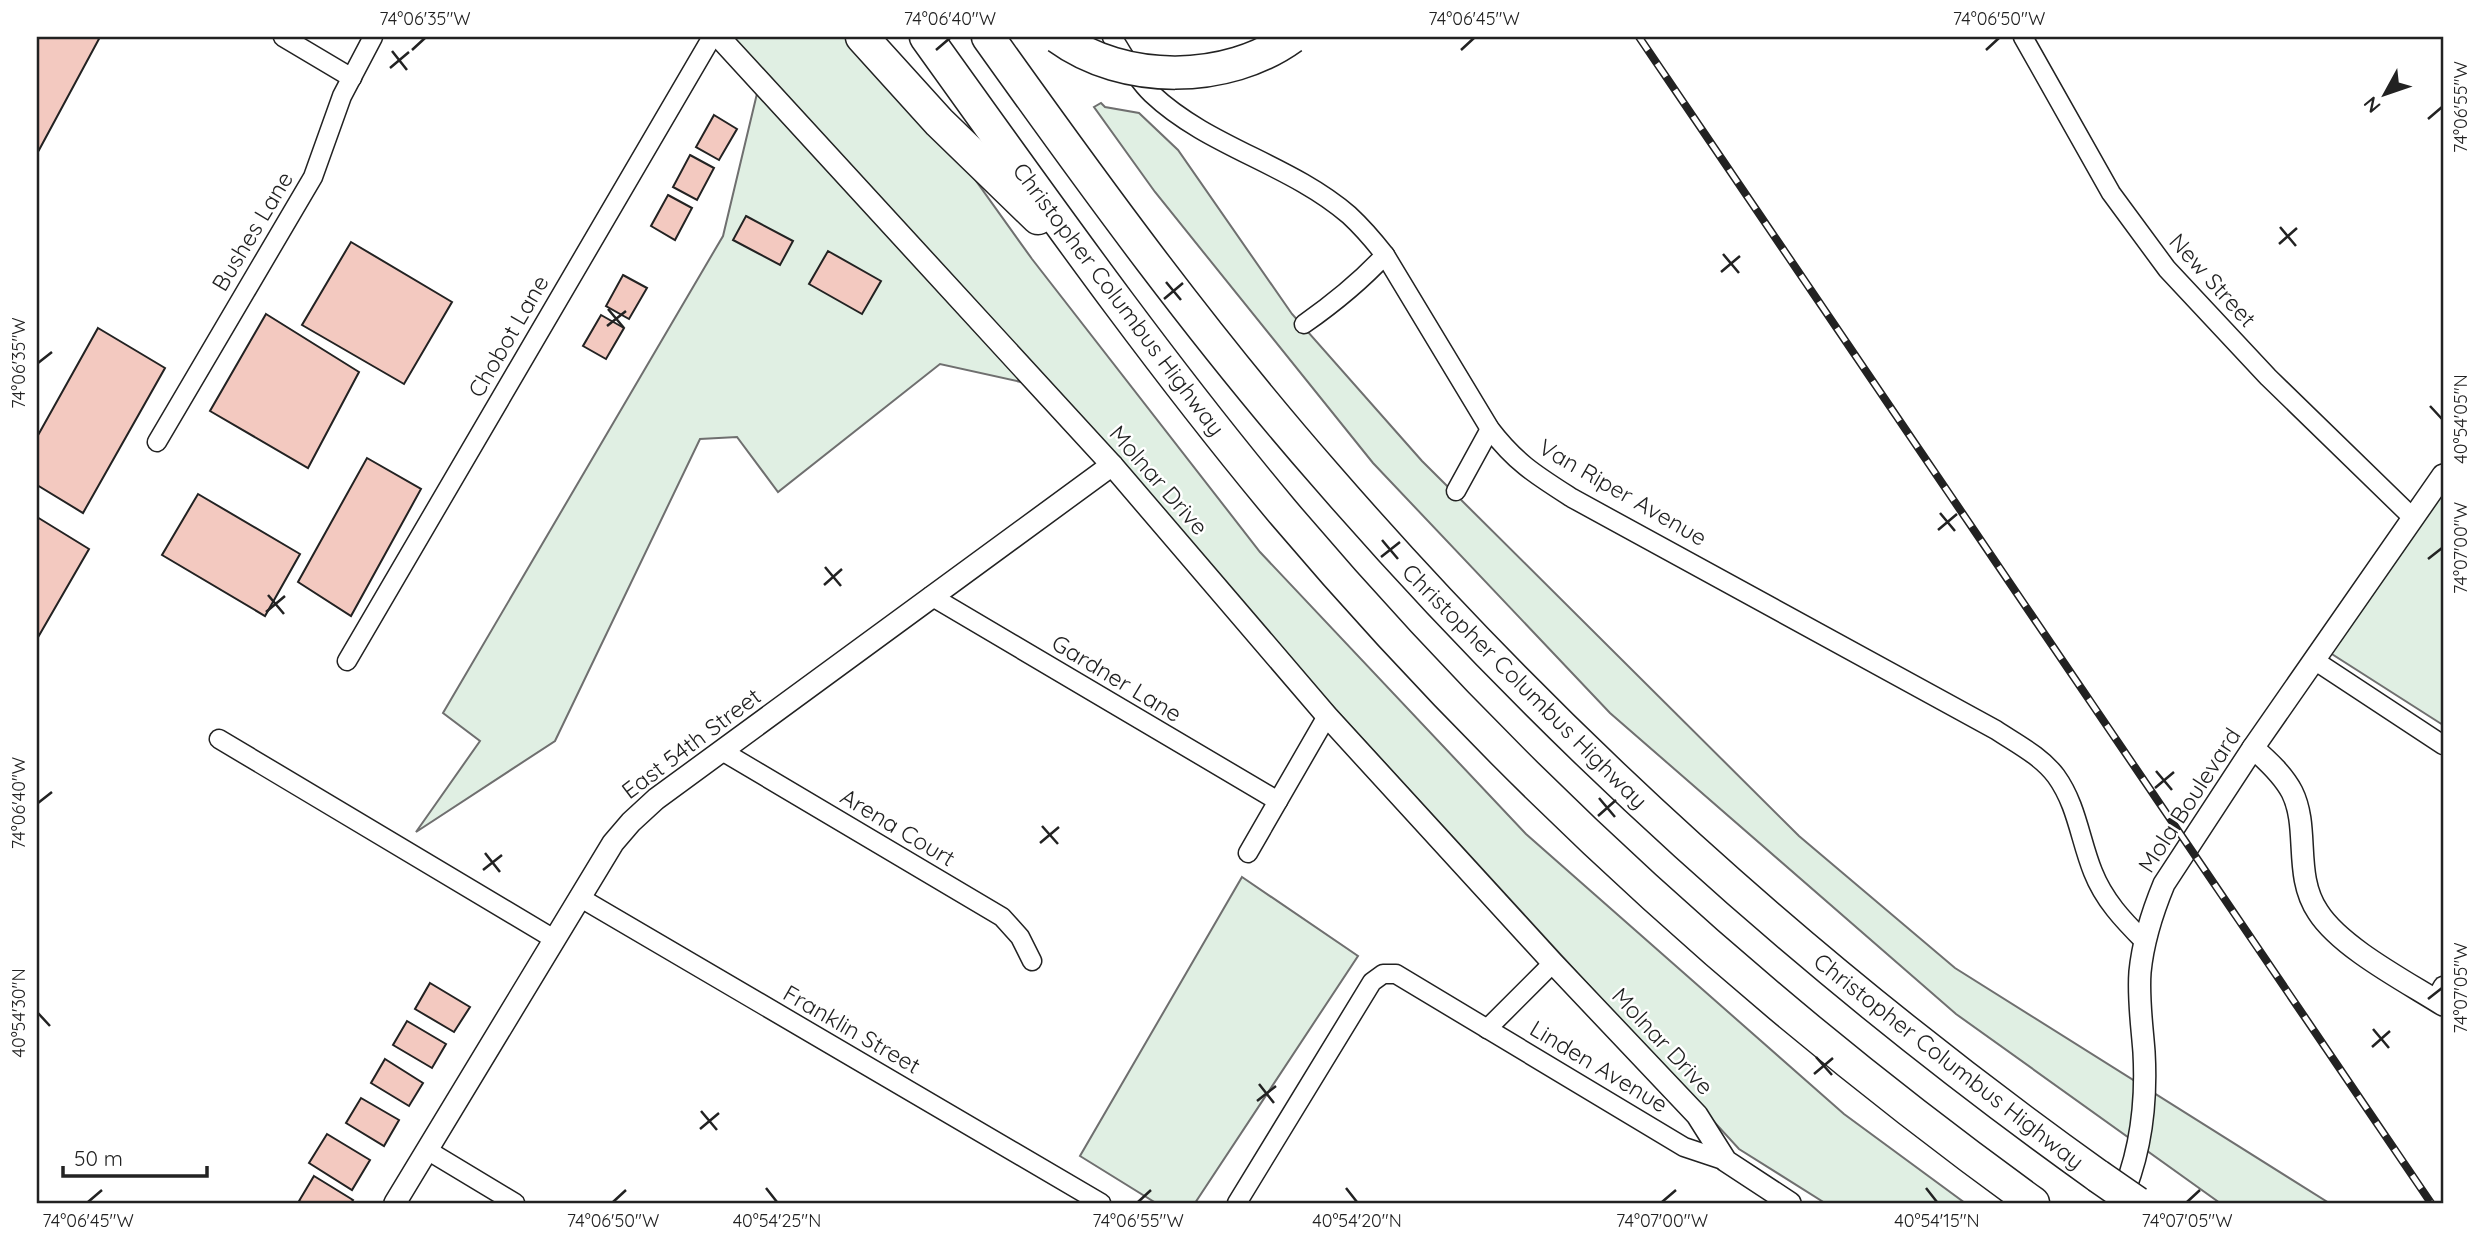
<svg xmlns="http://www.w3.org/2000/svg" width="2480" height="1240" font-family="Quicksand,sans-serif">
	<style>
		.green { fill: #e0efe3; stroke: #6f6f6f; stroke-width: 2 }
		.building { fill: #f3c9c0; stroke: #222; stroke-width: 2 }
		.lines { fill: none; stroke-linecap: round; stroke-linejoin: round }
		.minor-casing { stroke: #222; stroke-width: 21 }
		.tertiary-casing { stroke: #222; stroke-width: 24 }
		.motorway-casing { stroke: #222; stroke-width: 35 }
		.minor { stroke: #fff; stroke-width: 18 }
		.tertiary { stroke: #fff; stroke-width: 21 }
		.motorway { stroke: #fff; stroke-width: 32 }
		.rail-casing { stroke: #222; stroke-width: 8 }
		.rail { stroke: #fff; stroke-width: 5; stroke-dasharray: 16; stroke-linecap: butt }
		.motorway-bridge-casing { stroke: #222; stroke-width: 35; stroke-linecap: butt }
		.motorway-bridge { stroke: #fff; stroke-width: 32 }
		.ticks { fill: none; stroke: #222; stroke-width: 2.5 }
		.labels { text-anchor: middle; dominant-baseline: central; stroke-width: 5; stroke-linejoin: round; paint-order: stroke }
		.street-label { font-size: 23px; fill: #222; stroke: #fff }
		.neatline { fill: none; stroke: #222; stroke-width: 2.5 }
		.ticks-label { font-size: 18px; text-anchor: middle; fill: #222 }
	</style>
	<rect width="100%" height="100%" fill="#fff"/>
	<g class="green">
		<path d="M 720,37 L 873,37 L 1032,259 L 1260,552 L 1526,834 L 1844,1114 L 1965,1203 L 1825,1203 L 1739,1149 L 1039,386 L 940,364 L 778,492 L 737,437 L 700,439 L 555,741 L 416,832 L 480,741 L 443,713 L 723,236 L 760,81 Z"/>
		<path d="M 1101,103 L 1105,107 L 1139,113 L 1178,150 L 1292,314 L 1422,461 L 1799,836 L 1955,968 L 2329,1203 L 2220,1203 L 1956,1014 L 1610,713 L 1373,463 L 1155,192 L 1094,107 Z"/>
		<path d="M 2443,477 L 2443,725 L 2324,649 Z"/>
		<path d="M 1242,877 L 1358,956 L 1195,1203 L 1156,1203 L 1080,1156 Z"/>
	</g>
	<g class="building">
		<path d="M 37,37 L 100,37 L 39,150 L 37,148 Z"/>
		<path d="M 714,115 L 737,129 L 719,160 L 696,147 Z"/>
		<path d="M 690,155 L 714,168 L 697,200 L 673,187 Z"/>
		<path d="M 668,195 L 692,208 L 675,240 L 651,226 Z"/>
		<path d="M 746,216 L 793,241 L 780,265 L 733,240 Z"/>
		<path d="M 351,242 L 452,302 L 404,384 L 302,325 Z"/>
		<path d="M 828,251 L 881,281 L 862,314 L 809,284 Z"/>
		<path d="M 623,275 L 647,288 L 629,319 L 606,306 Z"/>
		<path d="M 266,314 L 359,372 L 308,468 L 210,411 Z"/>
		<path d="M 601,315 L 624,328 L 606,359 L 583,346 Z"/>
		<path d="M 98,328 L 165,368 L 83,513 L 37,485 L 37,437 Z"/>
		<path d="M 367,458 L 421,489 L 351,616 L 298,582 Z"/>
		<path d="M 198,494 L 300,554 L 265,616 L 162,555 Z"/>
		<path d="M 37,517 L 89,549 L 37,639 Z"/>
		<path d="M 430,983 L 470,1007 L 454,1032 L 415,1009 Z"/>
		<path d="M 407,1021 L 446,1044 L 432,1068 L 393,1045 Z"/>
		<path d="M 385,1059 L 423,1083 L 409,1106 L 371,1083 Z"/>
		<path d="M 361,1098 L 399,1120 L 384,1146 L 346,1123 Z"/>
		<path d="M 327,1134 L 370,1160 L 352,1190 L 309,1163 Z"/>
		<path d="M 314,1176 L 353,1200 L 351,1203 L 303,1203 L 299,1201 Z"/>
	</g>
	<g class="lines">
		<defs>
			<g id="minor">
				<path d="M 283,37 L 352,78"/>
				<path d="M 1112,37 C 1124,55 1136,79 1152,94 C 1208,147 1290,164 1349,215 C 1362,227 1374,241 1385,255 L 1490,429 C 1516,463 1536,475 1572,498 L 1996,730 C 2017,744 2041,756 2056,776 C 2077,805 2080,840 2093,872 C 2104,900 2123,920 2144,941"/>
				<path d="M 2023,37 L 2111,193 L 2167,269 L 2268,377 L 2413,518"/>
				<path d="M 1304,324 C 1334,303 1360,282 1385,255"/>
				<path d="M 157,442 L 313,177 L 342,96 L 373,37"/>
				<path d="M 1456,491 L 1490,429"/>
				<path d="M 931,596 L 1278,801"/>
				<path d="M 2314,660 L 2443,745"/>
				<path d="M 347,661 L 712,37"/>
				<path d="M 219,739 L 554,939"/>
				<path d="M 722,751 L 1002,917 L 1020,937 L 1032,961"/>
				<path d="M 1248,853 L 1327,716"/>
				<path d="M 579,897 L 1101,1203"/>
				<path d="M 2435,1000 L 2443,986"/>
				<path d="M 1487,1029 L 1553,963"/>
				<path d="M 427,1150 L 515,1203"/>
				<path d="M 1237,1203 L 1372,982 L 1383,974 L 1396,974 L 1684,1147 L 1726,1161"/>
			</g>
			<g id="tertiary">
				<path d="M 719,37 L 1112,465 L 1327,716 L 1553,963 L 1697,1115 L 1726,1161 L 1790,1203"/>
				<path d="M 2253,748 C 2268,761 2283,775 2292,792 C 2310,828 2293,875 2318,912 C 2341,948 2407,982 2443,1005"/>
				<path d="M 395,1203 L 613,843 L 631,822 L 656,799 L 1112,465"/>
				<path d="M 2119,1203 C 2141,1155 2147,1105 2144,1052 C 2142,1025 2138,999 2140,972 C 2143,941 2152,913 2164,884 L 2253,748 L 2443,475"/>
			</g>
			<g id="motorway">
				<path d="M 862,37 L 939,122 L 1038,218"/>
				<path d="M 926,37 C 1041,197 1155,359 1282,511 C 1503,772 1757,1003 2033,1203"/>
				<path d="M 988,37 C 1095,187 1204,337 1326,476 C 1555,740 1814,973 2098,1176"/>
			</g>
		</defs>
		<use href="#minor" class="minor-casing"/>
		<use href="#tertiary" class="tertiary-casing"/>
		<use href="#motorway" class="motorway-casing"/>
		<use href="#minor" class="minor"/>
		<use href="#tertiary" class="tertiary"/>
		<use href="#motorway" class="motorway"/>
		<defs>
			<path id="rail" d="M 1639,37 L 2431,1203"/>
		</defs>
		<use href="#rail" class="rail-casing"/>
		<use href="#rail" class="rail"/>
		<defs>
			<g id="motorway-bridge">
				<path d="M 1058,37 C 1124,85 1227,84 1292,37"/>
				<path d="M 2098,1176 L 2137,1203"/>
			</g>
		</defs>
		<use href="#motorway-bridge" class="motorway-bridge-casing"/>
		<use href="#motorway-bridge" class="motorway-bridge"/>
	</g>
	<path class="ticks" d="M 412,50 L 425,38M 936,50 L 950,38M 1461,50 L 1474,38M 1986,50 L 1999,38M 392,51 L 407,70M 390,68 L 409,52M 2428,119 L 2442,107M 2280,227 L 2296,246M 2279,244 L 2297,228M 1723,254 L 1739,273M 1721,272 L 1740,256M 1166,282 L 1181,300M 1164,299 L 1183,283M 608,309 L 624,328M 607,326 L 626,311M 38,363 L 52,352M 2430,406 L 2442,419M 1940,513 L 1955,531M 1938,530 L 1957,514M 1382,540 L 1398,559M 1381,557 L 1400,542M 2428,559 L 2442,548M 825,567 L 841,586M 824,585 L 842,569M 268,595 L 284,614M 266,612 L 285,596M 2156,771 L 2172,790M 2155,788 L 2174,772M 1599,798 L 1615,817M 38,803 L 52,792M 1598,816 L 1616,800M 1042,826 L 1058,844M 1040,843 L 1059,827M 485,853 L 500,872M 483,870 L 502,855M 2428,999 L 2442,988M 38,1013 L 50,1026M 2373,1029 L 2389,1048M 2372,1047 L 2390,1031M 1816,1057 L 1832,1075M 1814,1074 L 1833,1058M 1259,1084 L 1274,1103M 1257,1101 L 1276,1086M 701,1111 L 717,1130M 700,1129 L 719,1113M 766,1188 L 777,1202M 1346,1188 L 1357,1202M 1926,1188 L 1937,1202M 88,1202 L 102,1190M 613,1202 L 626,1190M 1138,1202 L 1151,1190M 1662,1202 L 1676,1190M 2187,1202 L 2200,1190"/>
	<g class="labels">
		<g class="street-label">
			<text transform="translate(252 231) rotate(-59)">Bushes Lane</text>
			<text transform="translate(2213 280) rotate(48)">New Street</text>
			<text transform="translate(1119 299) rotate(53)">Christopher Columbus Highway</text>
			<text transform="translate(508 336) rotate(-60)">Chobot Lane</text>
			<text transform="translate(1159 480) rotate(49)">Molnar Drive</text>
			<text transform="translate(1623 492) rotate(30)">Van Riper Avenue</text>
			<text transform="translate(1117 678) rotate(31)">Gardner Lane</text>
			<text transform="translate(1525 686) rotate(45)">Christopher Columbus Highway</text>
			<text transform="translate(691 743) rotate(-37)">East 54th Street</text>
			<text transform="translate(2189 800) rotate(-57)">Mola Boulevard</text>
			<text transform="translate(898 827) rotate(31)">Arena Court</text>
			<text transform="translate(852 1029) rotate(30)">Franklin Street</text>
			<text transform="translate(1663 1041) rotate(47)">Molnar Drive</text>
			<text transform="translate(1949 1061) rotate(38)">Christopher Columbus Highway</text>
			<text transform="translate(1599 1066) rotate(31)">Linden Avenue</text>
		</g>
	</g>
	<rect width="2480" height="1240" fill="none" stroke="#ffffff" stroke-width="77"/>
	<g transform="translate(2385 94) rotate(230)" stroke="#ffffff" stroke-width="5" paint-order="stroke">
	<path d="M0-5L12 26L0 18L-12 26Z" fill="#222222"/>
	<text y="-10" font-size="19" font-weight="bold" text-anchor="middle" fill="#222222">N</text>
	</g>
	<path d="M63 1166v10h144v-10" fill="none" stroke="#222222" stroke-width="3.5"/>
	<text x="74" y="1166" font-size="21" fill="#222222" stroke="#ffffff" stroke-width="5" paint-order="stroke">50 m</text>
	<rect x="38" y="38" width="2404" height="1164" class="neatline"/>
	<g class="ticks-label">
		<text x="425" y="25">74°06'35"W</text>
		<text x="950" y="25">74°06'40"W</text>
		<text x="1474" y="25">74°06'45"W</text>
		<text x="1999" y="25">74°06'50"W</text>
		<text transform="translate(2461 107) rotate(-90)" y="6">74°06'55"W</text>
		<text transform="translate(19 363) rotate(-90)" y="6">74°06'35"W</text>
		<text transform="translate(2461 419) rotate(-90)" y="6">40°54'05"N</text>
		<text transform="translate(2461 548) rotate(-90)" y="6">74°07'00"W</text>
		<text transform="translate(19 803) rotate(-90)" y="6">74°06'40"W</text>
		<text transform="translate(2461 988) rotate(-90)" y="6">74°07'05"W</text>
		<text transform="translate(19 1013) rotate(-90)" y="6">40°54'30"N</text>
		<text x="88" y="1227">74°06'45"W</text>
		<text x="613" y="1227">74°06'50"W</text>
		<text x="777" y="1227">40°54'25"N</text>
		<text x="1138" y="1227">74°06'55"W</text>
		<text x="1357" y="1227">40°54'20"N</text>
		<text x="1662" y="1227">74°07'00"W</text>
		<text x="1937" y="1227">40°54'15"N</text>
		<text x="2187" y="1227">74°07'05"W</text>
	</g>
</svg>
